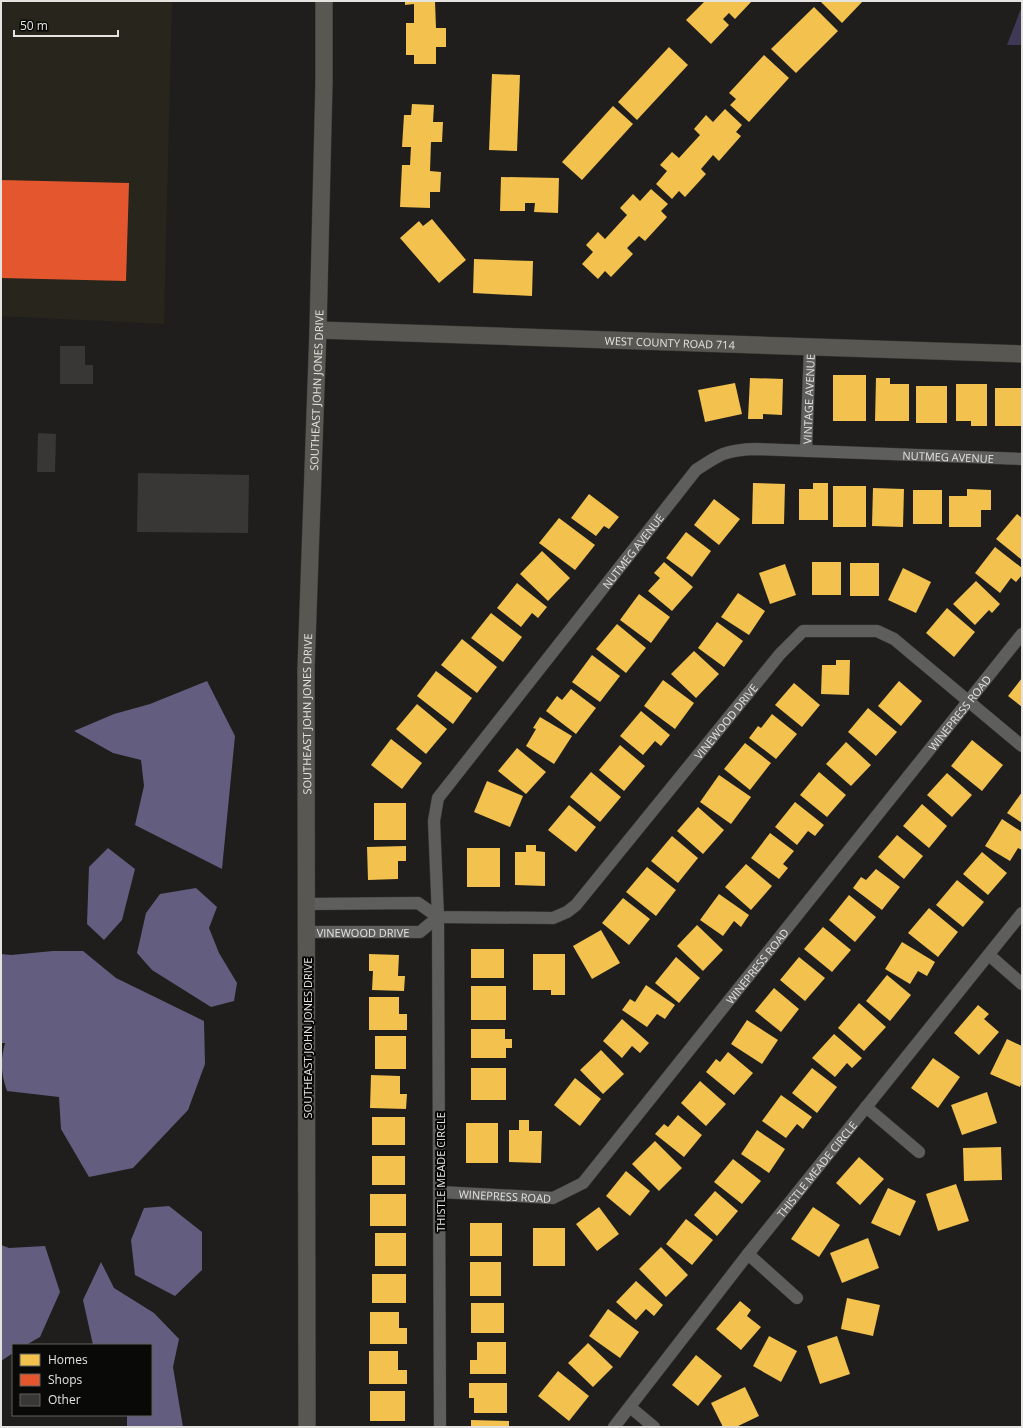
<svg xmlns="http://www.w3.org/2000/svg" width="1023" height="1428" font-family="'Open Sans',sans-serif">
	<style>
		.built { fill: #27251c }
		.green { fill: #3f3955 }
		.water { fill: #635d7f }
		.homes { fill: #f2c14e }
		.shops { fill: #e4572e }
		.building { fill: #383735 }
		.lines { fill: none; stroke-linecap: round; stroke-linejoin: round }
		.street-casing { stroke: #393835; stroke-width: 13 }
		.secondary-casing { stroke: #393835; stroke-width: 18 }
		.street { stroke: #5e5e5c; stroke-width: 12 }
		.secondary { stroke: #585751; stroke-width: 17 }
		.labels { text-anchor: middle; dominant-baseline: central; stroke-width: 4; stroke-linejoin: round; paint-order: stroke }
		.street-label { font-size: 11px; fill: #e4e3e0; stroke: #090907 }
	</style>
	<rect width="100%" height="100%" fill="#1f1e1c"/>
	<path class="built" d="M 1,1 L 172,1 L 164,324 L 1,316 Z"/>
	<path class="green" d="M 1022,6 L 1022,45 L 1007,45 Z"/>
	<g class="water">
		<path d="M 207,681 L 235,736 L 222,869 L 135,825 L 144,786 L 141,760 L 113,753 L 74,731 L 114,714 L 150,704 Z"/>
		<path d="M 108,848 L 135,869 L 122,920 L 104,940 L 87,924 L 89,867 Z"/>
		<path d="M 196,888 L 217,907 L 209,928 L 219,953 L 237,983 L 234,1001 L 211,1007 L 152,970 L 137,953 L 146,913 L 160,894 Z"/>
		<path d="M 53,951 L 83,951 L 116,978 L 204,1021 L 205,1064 L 188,1110 L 133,1168 L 89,1177 L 61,1129 L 59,1097 L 7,1091 C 1,1074 0,1061 5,1043 L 1,1043 L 1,954 L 11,955 Z"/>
		<path d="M 169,1206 L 202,1232 L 202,1270 L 175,1296 L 135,1275 L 131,1240 L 144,1208 Z"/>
		<path d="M 1,1245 L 9,1248 L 45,1246 L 60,1292 L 40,1337 L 26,1345 L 13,1345 L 13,1353 L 1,1361 Z"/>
		<path d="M 101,1262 L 114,1288 L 154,1313 L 179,1339 L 173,1367 L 183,1427 L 127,1427 L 127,1415 L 151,1415 L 151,1345 L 93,1345 L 83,1300 Z"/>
	</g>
	<g class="homes">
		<path d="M 405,1 L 435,1 L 436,28 L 446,28 L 446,47 L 436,47 L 436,64 L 414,64 L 414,55 L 406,55 L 406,23 L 414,23 L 414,4 L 405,5 Z"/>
		<path d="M 705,1 L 752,1 L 735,19 L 729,13 L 723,19 L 729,25 L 711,44 L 686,20 Z"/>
		<path d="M 822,1 L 863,1 L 842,23 L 821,2 Z"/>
		<path d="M 814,7 L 838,31 L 796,73 L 771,49 Z"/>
		<path d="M 669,47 L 688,65 L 637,120 L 618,102 Z"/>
		<path d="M 764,55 L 789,78 L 749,122 L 730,105 L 736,99 L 729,93 Z"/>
		<path d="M 492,74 L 520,75 L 517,151 L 489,150 Z"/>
		<path d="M 412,104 L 434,105 L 433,122 L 443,122 L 442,142 L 431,142 L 430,171 L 441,172 L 440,192 L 430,192 L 430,208 L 400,207 L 402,165 L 410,165 L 411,147 L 402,147 L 404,115 L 411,115 Z"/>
		<path d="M 613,106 L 633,124 L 582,180 L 562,162 Z"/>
		<path d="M 725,109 L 742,125 L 736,132 L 741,136 L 719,161 L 713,155 L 701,169 L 706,174 L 685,197 L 679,191 L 672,199 L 656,184 L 667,171 L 660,165 L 672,152 L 679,158 L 700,135 L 694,129 L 706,115 L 713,122 Z"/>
		<path d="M 501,177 L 559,178 L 558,213 L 534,212 L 535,203 L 525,203 L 525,211 L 500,211 Z"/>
		<path d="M 651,189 L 668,204 L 661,211 L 667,217 L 645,241 L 639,236 L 627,248 L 633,254 L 611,277 L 605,271 L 598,279 L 582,264 L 593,252 L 586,245 L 598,232 L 605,239 L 627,215 L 620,208 L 633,194 L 640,201 Z"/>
		<path d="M 432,219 L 466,260 L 439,283 L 400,238 L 419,221 L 423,226 Z"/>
		<path d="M 474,259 L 533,261 L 532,296 L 473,293 Z"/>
		<rect x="833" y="375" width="33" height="46"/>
		<path d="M 750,378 L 783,379 L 782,415 L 763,414 L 763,419 L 748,419 Z"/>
		<path d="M 876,378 L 890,378 L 890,384 L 909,384 L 909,421 L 875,421 Z"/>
		<path d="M 735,383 L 742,414 L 705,422 L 698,390 Z"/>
		<path d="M 956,384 L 987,384 L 987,426 L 971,426 L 971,421 L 956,421 Z"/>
		<rect x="916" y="386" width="31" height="37"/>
		<rect x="995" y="388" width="27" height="38"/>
		<path d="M 753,483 L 785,484 L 784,524 L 752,524 Z"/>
		<path d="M 813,483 L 828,483 L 828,520 L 799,520 L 799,489 L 813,489 Z"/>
		<rect x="833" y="486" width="33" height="41"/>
		<path d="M 873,488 L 904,489 L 903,527 L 872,526 Z"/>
		<path d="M 967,489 L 991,490 L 991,510 L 981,510 L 981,527 L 949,527 L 949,496 L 967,496 Z"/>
		<rect x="913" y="490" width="29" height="34"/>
		<path d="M 589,494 L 619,517 L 609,529 L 604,526 L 596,536 L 571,518 Z"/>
		<path d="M 714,499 L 740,519 L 719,545 L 694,525 Z"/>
		<path d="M 1017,514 L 1022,518 L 1022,560 L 996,539 Z"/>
		<path d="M 559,518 L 595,545 L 575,570 L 539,543 Z"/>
		<path d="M 686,532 L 711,551 L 692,577 L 666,558 Z"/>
		<path d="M 995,547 L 1022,568 L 1022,575 L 1016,582 L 1011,578 L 1000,593 L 975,573 Z"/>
		<path d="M 542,551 L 570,578 L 548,601 L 520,574 Z"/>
		<path d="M 664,562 L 693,587 L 672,611 L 648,591 L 660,578 L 654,573 Z"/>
		<rect x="812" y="562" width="29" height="33"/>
		<rect x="850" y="563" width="29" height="33"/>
		<path d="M 785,564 L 796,595 L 770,604 L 759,573 Z"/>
		<path d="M 903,568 L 931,582 L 916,613 L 888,600 Z"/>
		<path d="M 976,581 L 1000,604 L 992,613 L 989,610 L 975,625 L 953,604 Z"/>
		<path d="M 517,583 L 547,607 L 538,618 L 532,613 L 521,627 L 497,608 Z"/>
		<path d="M 738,593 L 765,611 L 749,635 L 721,617 Z"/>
		<path d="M 639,594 L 670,617 L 651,643 L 620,620 Z"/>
		<path d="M 947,608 L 975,632 L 954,657 L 926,633 Z"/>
		<path d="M 491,613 L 522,637 L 503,662 L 471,638 Z"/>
		<path d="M 717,622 L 743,641 L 724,667 L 698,648 Z"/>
		<path d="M 617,624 L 646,648 L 626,673 L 596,649 Z"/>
		<path d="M 462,639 L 497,667 L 477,693 L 441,665 Z"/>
		<path d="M 694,651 L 719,674 L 696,698 L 671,674 Z"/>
		<path d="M 592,655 L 620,676 L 600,702 L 572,682 Z"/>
		<path d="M 836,660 L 850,660 L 849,695 L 821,694 L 822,665 L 836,665 Z"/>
		<path d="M 436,671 L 472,698 L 453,724 L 417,696 Z"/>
		<path d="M 1022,678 L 1022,707 L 1008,696 Z"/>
		<path d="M 663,680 L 694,703 L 675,729 L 644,706 Z"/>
		<path d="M 899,681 L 922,701 L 901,726 L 878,706 Z"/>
		<path d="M 794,683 L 820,705 L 802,727 L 775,705 Z"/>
		<path d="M 571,689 L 596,708 L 576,734 L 546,711 L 557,696 L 562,700 Z"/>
		<path d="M 417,704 L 447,729 L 426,754 L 396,729 Z"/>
		<path d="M 868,708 L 897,732 L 876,756 L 848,732 Z"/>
		<path d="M 641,711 L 670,735 L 661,746 L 655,741 L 643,755 L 620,736 Z"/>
		<path d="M 772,714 L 797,734 L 776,759 L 749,738 L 758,726 L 761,728 Z"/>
		<path d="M 540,717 L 572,736 L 554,764 L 526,746 L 536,729 L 533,728 Z"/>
		<path d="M 391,739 L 422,763 L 402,789 L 371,765 Z"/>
		<path d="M 972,740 L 1003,765 L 982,791 L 951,766 Z"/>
		<path d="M 846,742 L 871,765 L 851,786 L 826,764 Z"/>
		<path d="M 745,743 L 771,763 L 750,790 L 724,769 Z"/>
		<path d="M 620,745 L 645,766 L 624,791 L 599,770 Z"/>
		<path d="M 517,748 L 546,772 L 526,794 L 498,771 Z"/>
		<path d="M 591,772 L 621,797 L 600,822 L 570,797 Z"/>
		<path d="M 819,772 L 846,795 L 827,817 L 800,795 Z"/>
		<path d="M 947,773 L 972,795 L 952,817 L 927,795 Z"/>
		<path d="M 719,775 L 751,797 L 731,824 L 700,802 Z"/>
		<path d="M 487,781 L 523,796 L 510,827 L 474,812 Z"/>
		<path d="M 1022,792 L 1022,823 L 1007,813 Z"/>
		<path d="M 795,802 L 824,825 L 815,836 L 808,831 L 797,845 L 775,827 Z"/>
		<rect x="374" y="803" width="32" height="37"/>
		<path d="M 922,804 L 947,826 L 929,848 L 903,826 Z"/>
		<path d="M 569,805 L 596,827 L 576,852 L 548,830 Z"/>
		<path d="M 698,807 L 724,830 L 703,854 L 677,831 Z"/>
		<path d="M 1002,819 L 1022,832 L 1022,850 L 1018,848 L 1010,861 L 985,846 Z"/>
		<path d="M 770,833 L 794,851 L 783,864 L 788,868 L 779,879 L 751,858 Z"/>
		<path d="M 897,835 L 923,856 L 904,879 L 878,857 Z"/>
		<path d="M 672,836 L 698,858 L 678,883 L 651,861 Z"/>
		<path d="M 526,845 L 536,845 L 536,851 L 545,852 L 545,886 L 515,885 L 515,852 L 526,852 Z"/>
		<path d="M 406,846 L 406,861 L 398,861 L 398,879 L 368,880 L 367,847 Z"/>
		<rect x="467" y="848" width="33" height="39"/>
		<path d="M 982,852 L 1007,873 L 988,895 L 963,874 Z"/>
		<path d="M 746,864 L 772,886 L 751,910 L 725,887 Z"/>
		<path d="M 647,867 L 676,890 L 656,916 L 626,892 Z"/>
		<path d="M 876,869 L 900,887 L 882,910 L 853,888 L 861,877 L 866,880 Z"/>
		<path d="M 957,880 L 984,902 L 963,927 L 936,905 Z"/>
		<path d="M 719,894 L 749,915 L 741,927 L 734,921 L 723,936 L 700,920 Z"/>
		<path d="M 849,895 L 876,917 L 855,942 L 829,920 Z"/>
		<path d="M 623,898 L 650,919 L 629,945 L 602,923 Z"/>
		<path d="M 929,908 L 958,932 L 938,957 L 908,933 Z"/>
		<path d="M 697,925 L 723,950 L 703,971 L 677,946 Z"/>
		<path d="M 823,927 L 851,950 L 832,972 L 804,949 Z"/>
		<path d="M 601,930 L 620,963 L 592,979 L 573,946 Z"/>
		<path d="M 902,942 L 935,962 L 927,976 L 918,971 L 910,984 L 885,969 Z"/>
		<rect x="471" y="949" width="33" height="29"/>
		<path d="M 369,954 L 399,955 L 398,976 L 405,976 L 404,991 L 372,990 L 373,971 L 369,971 Z"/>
		<path d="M 533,954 L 565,954 L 565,995 L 551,995 L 551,990 L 533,990 Z"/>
		<path d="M 676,957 L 700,978 L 679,1003 L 655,983 Z"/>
		<path d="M 799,957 L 825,978 L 805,1001 L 780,980 Z"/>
		<path d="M 887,975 L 911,995 L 890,1021 L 866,1001 Z"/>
		<path d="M 646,985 L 675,1005 L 665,1019 L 657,1014 L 647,1027 L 622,1010 L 630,999 L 635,1002 Z"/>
		<rect x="471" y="986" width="35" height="34"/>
		<path d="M 774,988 L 799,1009 L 781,1032 L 755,1011 Z"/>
		<path d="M 369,997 L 399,997 L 399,1014 L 407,1014 L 407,1030 L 369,1030 Z"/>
		<path d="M 859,1003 L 886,1027 L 864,1051 L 838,1028 Z"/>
		<path d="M 978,1005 L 989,1014 L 984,1019 L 999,1032 L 979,1055 L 954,1033 Z"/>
		<path d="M 622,1019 L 649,1043 L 640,1053 L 632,1046 L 622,1058 L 603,1041 Z"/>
		<path d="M 747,1020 L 778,1040 L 762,1064 L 731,1044 Z"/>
		<path d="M 471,1029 L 505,1029 L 505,1039 L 512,1039 L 512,1048 L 506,1048 L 506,1058 L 471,1058 Z"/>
		<path d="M 834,1034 L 862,1058 L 852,1068 L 847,1063 L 835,1077 L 812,1058 Z"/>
		<rect x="375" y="1036" width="31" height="33"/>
		<path d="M 1007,1039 L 1022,1046 L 1022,1082 L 1020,1087 L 990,1074 Z"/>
		<path d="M 601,1050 L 624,1074 L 603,1094 L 580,1070 Z"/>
		<path d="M 728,1052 L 753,1073 L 734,1095 L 706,1072 L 716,1059 L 720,1062 Z"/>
		<path d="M 933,1058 L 960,1077 L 938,1108 L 911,1088 Z"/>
		<rect x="471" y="1068" width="35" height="32"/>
		<path d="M 812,1068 L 837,1087 L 817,1113 L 792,1093 Z"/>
		<path d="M 371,1075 L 400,1076 L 400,1094 L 407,1094 L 406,1109 L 370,1108 Z"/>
		<path d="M 575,1078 L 601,1099 L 580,1126 L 554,1105 Z"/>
		<path d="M 700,1081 L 726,1104 L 706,1126 L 681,1103 Z"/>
		<path d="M 987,1092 L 997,1123 L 962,1135 L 951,1105 Z"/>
		<path d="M 781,1095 L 812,1117 L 803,1129 L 797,1124 L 786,1138 L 762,1121 Z"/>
		<path d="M 678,1115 L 702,1135 L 684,1157 L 655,1134 L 664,1124 L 668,1127 Z"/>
		<rect x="372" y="1117" width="33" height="28"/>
		<path d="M 519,1120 L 529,1120 L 529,1131 L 542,1131 L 541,1163 L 509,1162 L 509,1130 L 519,1130 Z"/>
		<rect x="466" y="1123" width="32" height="40"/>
		<path d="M 757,1130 L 785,1149 L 769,1173 L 741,1154 Z"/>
		<path d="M 655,1141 L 682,1168 L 659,1191 L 632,1164 Z"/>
		<path d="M 1001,1147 L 1002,1180 L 964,1181 L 963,1148 Z"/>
		<rect x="372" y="1156" width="33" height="29"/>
		<path d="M 859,1157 L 884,1179 L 860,1205 L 836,1183 Z"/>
		<path d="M 733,1159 L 761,1181 L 742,1204 L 714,1182 Z"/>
		<path d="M 626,1171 L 650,1191 L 630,1216 L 606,1196 Z"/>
		<path d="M 956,1184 L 969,1221 L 938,1231 L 926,1194 Z"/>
		<path d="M 888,1188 L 916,1201 L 900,1236 L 871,1223 Z"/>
		<path d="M 715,1191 L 738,1211 L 717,1236 L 694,1215 Z"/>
		<rect x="370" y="1194" width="36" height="32"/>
		<path d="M 599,1207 L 619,1234 L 597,1251 L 576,1224 Z"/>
		<path d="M 813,1207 L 840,1225 L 819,1257 L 791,1239 Z"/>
		<path d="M 686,1219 L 713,1240 L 692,1265 L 666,1244 Z"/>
		<rect x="470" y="1223" width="32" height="33"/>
		<rect x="533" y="1228" width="32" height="38"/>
		<rect x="375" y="1233" width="31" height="33"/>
		<path d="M 868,1238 L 879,1268 L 842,1283 L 830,1253 Z"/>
		<path d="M 661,1247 L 688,1275 L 666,1297 L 639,1269 Z"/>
		<rect x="470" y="1262" width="31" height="34"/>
		<rect x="372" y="1274" width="34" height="29"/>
		<path d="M 636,1281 L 663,1305 L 654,1316 L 646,1309 L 636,1320 L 616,1302 Z"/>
		<path d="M 847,1298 L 880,1305 L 873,1336 L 841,1329 Z"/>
		<path d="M 740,1301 L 751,1310 L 747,1316 L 761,1327 L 741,1350 L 716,1329 Z"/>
		<rect x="471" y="1303" width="33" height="30"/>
		<path d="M 608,1309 L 639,1332 L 620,1358 L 589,1336 Z"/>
		<path d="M 370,1312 L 399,1312 L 399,1328 L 407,1328 L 407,1344 L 370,1344 Z"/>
		<path d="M 769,1336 L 797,1351 L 781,1382 L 753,1366 Z"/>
		<path d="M 837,1336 L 850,1374 L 820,1384 L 807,1346 Z"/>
		<path d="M 477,1342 L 506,1342 L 506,1374 L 470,1374 L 470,1360 L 477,1360 Z"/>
		<path d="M 588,1343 L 613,1367 L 593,1387 L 568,1363 Z"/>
		<path d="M 369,1351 L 398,1351 L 398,1370 L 407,1370 L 407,1384 L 369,1384 Z"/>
		<path d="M 696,1355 L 722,1376 L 698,1406 L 672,1385 Z"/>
		<path d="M 558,1371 L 589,1396 L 569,1421 L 538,1396 Z"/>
		<path d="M 469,1383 L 507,1383 L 507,1413 L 474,1413 L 474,1398 L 469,1398 Z"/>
		<path d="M 745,1387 L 759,1416 L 736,1427 L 723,1427 L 711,1403 Z"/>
		<rect x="370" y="1391" width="35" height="30"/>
		<path d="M 471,1420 L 509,1421 L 509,1427 L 471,1427 Z"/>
	</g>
	<path class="shops" d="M 1,180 L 129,183 L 126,281 L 1,278 Z"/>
	<g class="building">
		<path d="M 60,346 L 85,346 L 85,365 L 93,365 L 93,384 L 60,384 Z"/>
		<path d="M 38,433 L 56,434 L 55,472 L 37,472 Z"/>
		<path d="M 138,473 L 249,475 L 248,533 L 137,532 Z"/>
	</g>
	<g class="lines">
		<defs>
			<g id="street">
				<path id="s1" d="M 806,451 L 810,348"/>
				<path id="s2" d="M 307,904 L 418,903 L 438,917 L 553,918 L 567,912 L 576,905 L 780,654 L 803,631 L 877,631 L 894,639 L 1022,746"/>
				<path id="s3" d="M 307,932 L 420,932 L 438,917"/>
				<path d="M 989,955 L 1022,984"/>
				<path d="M 866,1107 L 919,1152"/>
				<path id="s4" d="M 440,1192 L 553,1198 L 583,1183 L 1022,634"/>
				<path d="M 748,1254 L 797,1298"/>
				<path d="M 630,1407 L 654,1427"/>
				<path id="s5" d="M 440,1427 L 438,917 L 434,821 L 438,798 L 696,470 C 720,454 726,450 755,449 L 1022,459"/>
				<path id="s6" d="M 614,1427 L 748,1254 L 1022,913"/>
			</g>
			<g id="secondary">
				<path id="s7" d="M 318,330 L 1022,354"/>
				<path id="s8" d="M 307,1427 L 306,669 L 318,330 L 324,82 L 324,1"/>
			</g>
		</defs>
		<use href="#street" class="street-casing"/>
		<use href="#secondary" class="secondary-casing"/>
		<use href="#street" class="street"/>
		<use href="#secondary" class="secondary"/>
	</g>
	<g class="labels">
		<g class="street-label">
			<text stroke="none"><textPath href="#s7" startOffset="352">WEST COUNTY ROAD 714</textPath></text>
			<text stroke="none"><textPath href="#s8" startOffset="1037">SOUTHEAST JOHN JONES DRIVE</textPath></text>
			<text stroke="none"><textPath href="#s1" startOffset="52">VINTAGE AVENUE</textPath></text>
			<text stroke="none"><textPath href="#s5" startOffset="1304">NUTMEG AVENUE</textPath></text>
			<text stroke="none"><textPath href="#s5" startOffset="944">NUTMEG AVENUE</textPath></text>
			<text stroke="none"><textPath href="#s4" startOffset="749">WINEPRESS ROAD</textPath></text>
			<text stroke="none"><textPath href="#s8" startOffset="713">SOUTHEAST JOHN JONES DRIVE</textPath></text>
			<text stroke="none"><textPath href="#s2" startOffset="514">VINEWOOD DRIVE</textPath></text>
			<text stroke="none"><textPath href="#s3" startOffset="56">VINEWOOD DRIVE</textPath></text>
			<text stroke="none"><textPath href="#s4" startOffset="425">WINEPRESS ROAD</textPath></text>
			<text transform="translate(307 1038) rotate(-90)">SOUTHEAST JOHN JONES DRIVE</text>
			<text stroke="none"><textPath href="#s6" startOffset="328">THISTLE MEADE CIRCLE</textPath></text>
			<text transform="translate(440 1172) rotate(-90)">THISTLE MEADE CIRCLE</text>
			<text stroke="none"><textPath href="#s4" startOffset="65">WINEPRESS ROAD</textPath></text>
		</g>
	</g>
	<rect width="1023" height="1428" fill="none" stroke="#e4e3e0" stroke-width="4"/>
	<rect x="12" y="1344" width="140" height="72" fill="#090907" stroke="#61605e"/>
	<rect x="20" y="1354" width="20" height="12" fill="#f2c14e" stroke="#61605e"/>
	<text x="48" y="1364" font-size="12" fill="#e4e3e0">Homes</text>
	<rect x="20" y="1374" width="20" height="12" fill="#e4572e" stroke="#61605e"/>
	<text x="48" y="1384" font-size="12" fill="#e4e3e0">Shops</text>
	<rect x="20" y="1394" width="20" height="12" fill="#383735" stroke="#61605e"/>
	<text x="48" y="1404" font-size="12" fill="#e4e3e0">Other</text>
	<path d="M14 30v6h104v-6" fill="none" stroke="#e4e3e0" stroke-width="2"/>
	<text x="20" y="30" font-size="12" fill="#e4e3e0" stroke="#090907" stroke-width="3" paint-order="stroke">50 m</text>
</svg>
